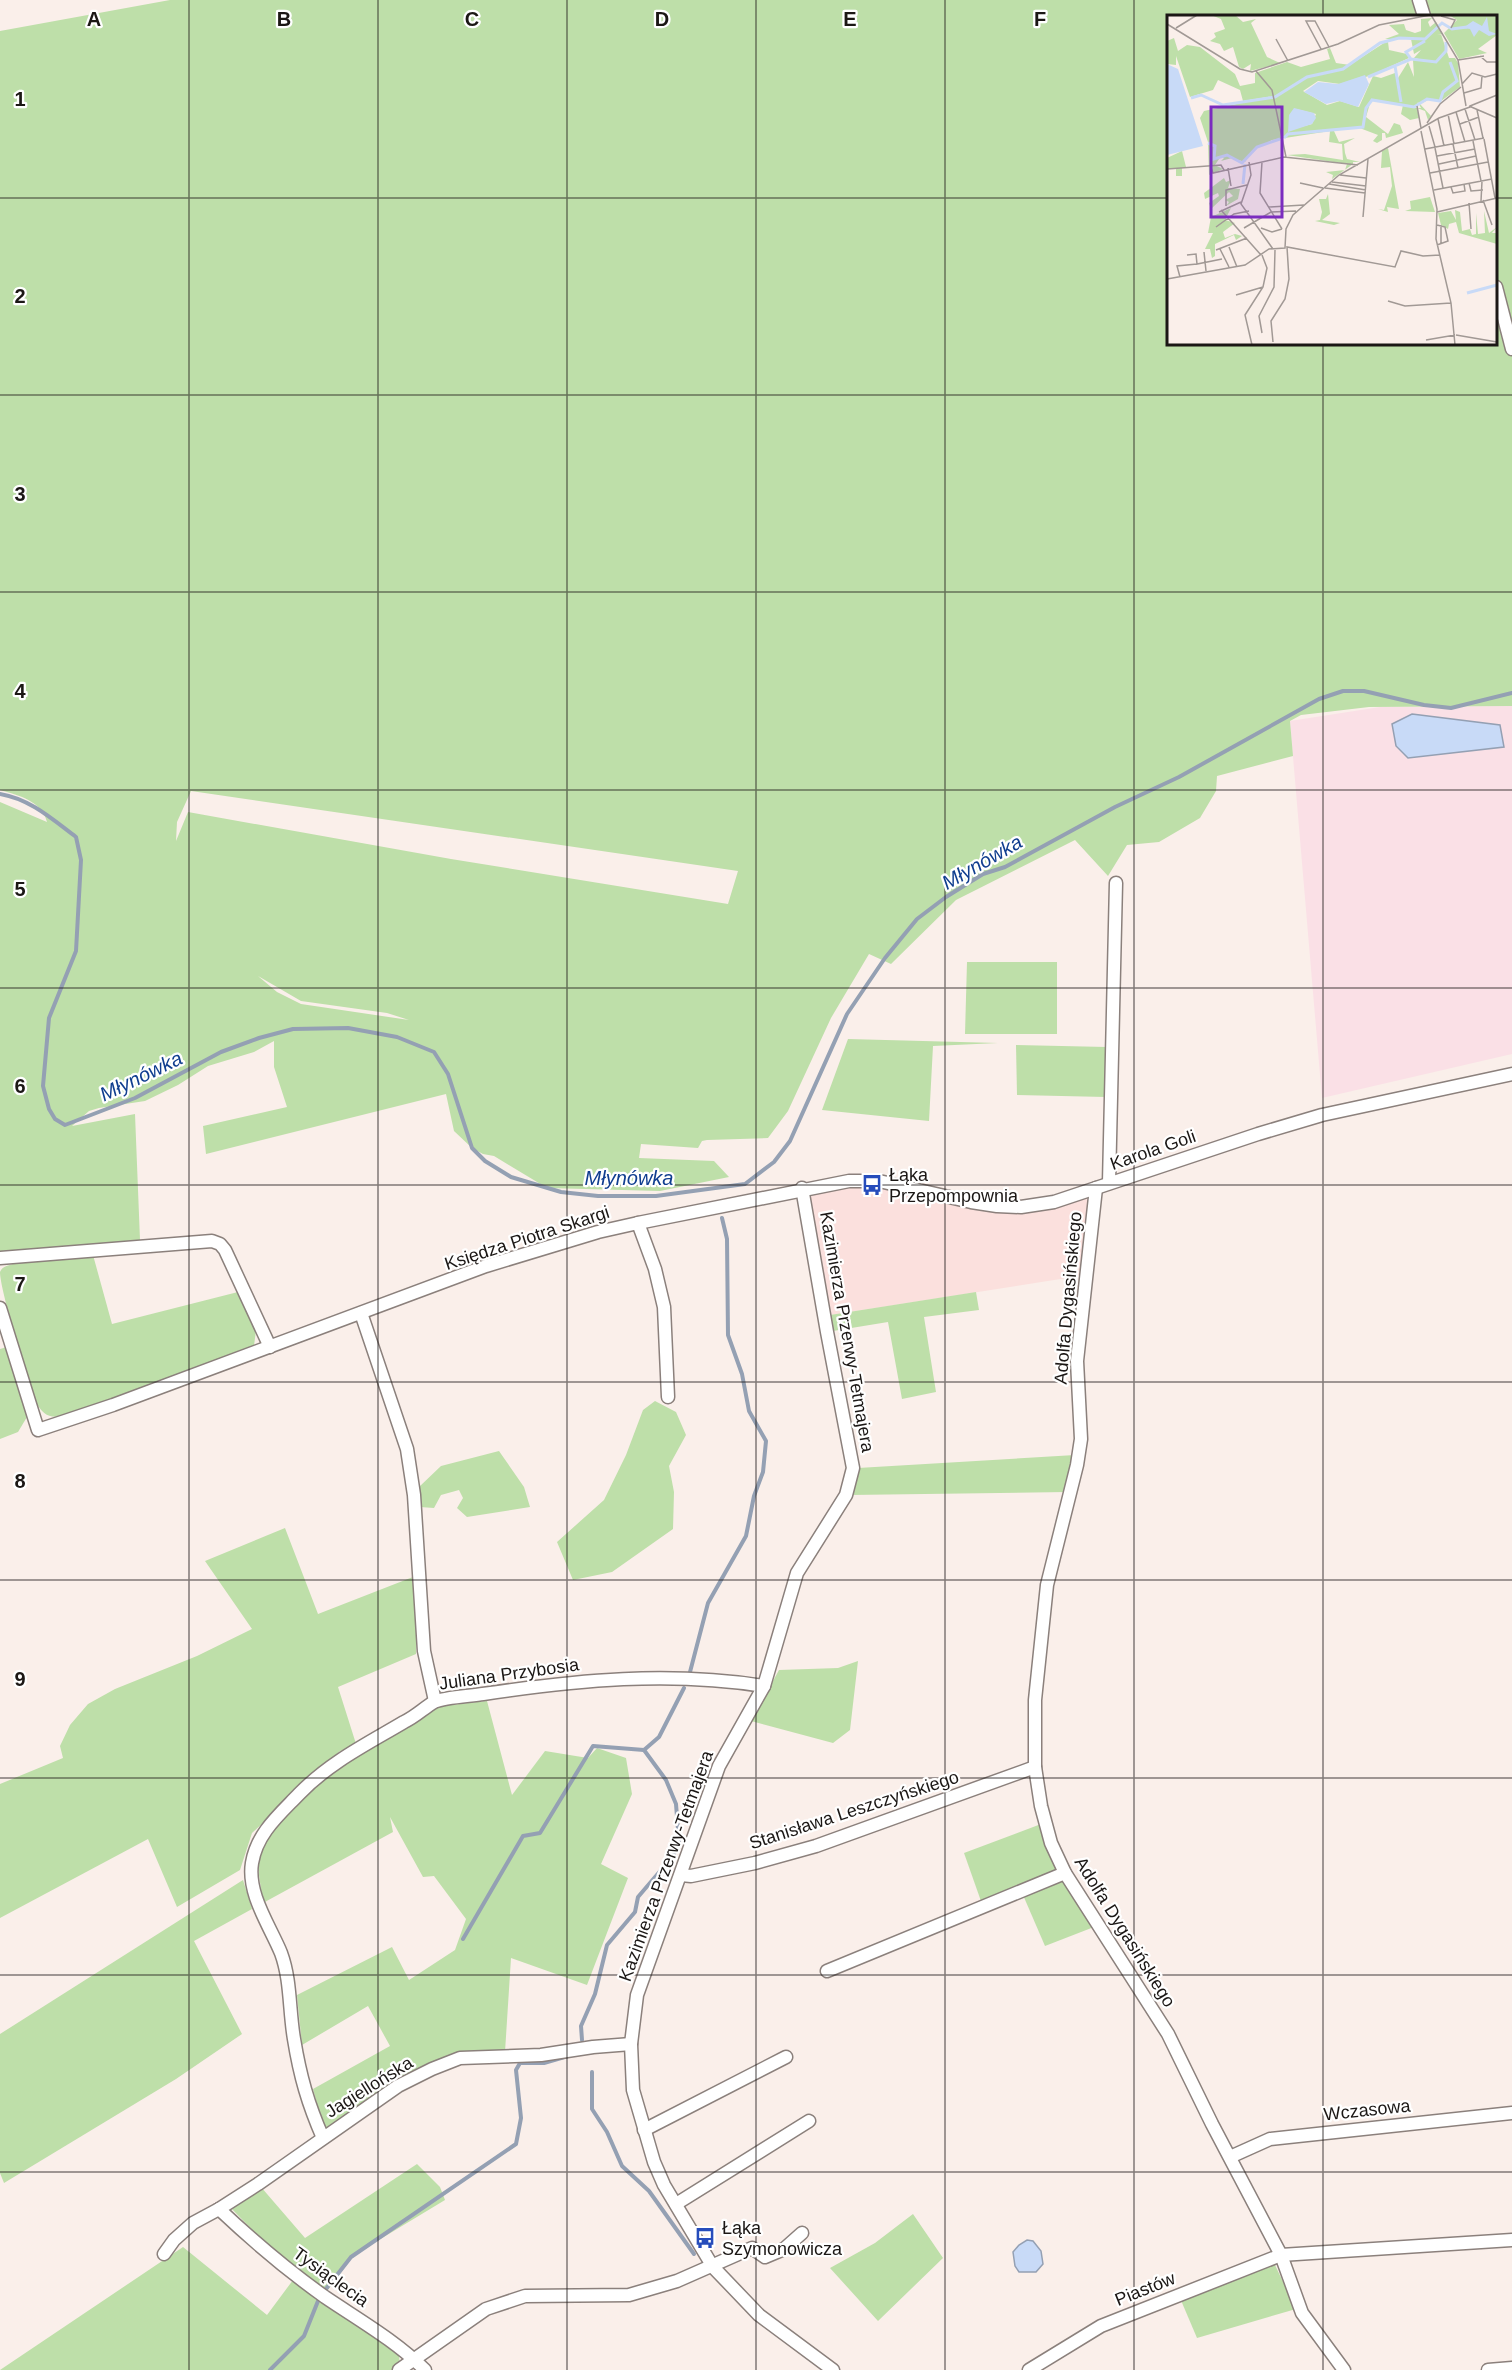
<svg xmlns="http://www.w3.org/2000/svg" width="1512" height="2370" font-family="Helvetica,sans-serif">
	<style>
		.commercial { fill: #fae0e6 }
		.industrial { fill: #fbe0dd }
		.green { fill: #bedfa9; fill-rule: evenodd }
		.water { fill: #c8daf7; stroke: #94a0b3; stroke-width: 1.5 }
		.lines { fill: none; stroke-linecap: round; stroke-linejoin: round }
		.stream { stroke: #94a0b3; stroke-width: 4 }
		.minor-casing { stroke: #8b807c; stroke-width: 15 }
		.minor { stroke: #fff; stroke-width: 12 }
		.grid { fill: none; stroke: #1b1715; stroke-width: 1.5; stroke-opacity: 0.55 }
		.labels { text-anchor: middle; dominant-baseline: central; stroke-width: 4.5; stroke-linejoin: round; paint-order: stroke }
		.street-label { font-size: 18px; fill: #1b1715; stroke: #fff }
		.poi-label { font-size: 18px; fill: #1b1715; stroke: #fff; text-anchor: start }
		.water-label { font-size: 20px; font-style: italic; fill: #103e8f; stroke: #fff }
		.inset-river { fill: none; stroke: #c8daf7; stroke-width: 3 }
		.inset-road { fill: none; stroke: #a19995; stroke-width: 1.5 }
		.view { fill: #7b2cbf; fill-opacity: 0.15; stroke: #7b2cbf; stroke-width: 3 }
		.inset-edge { fill: none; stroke: #1b1715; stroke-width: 3 }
		.grid-label { font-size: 20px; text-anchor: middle; font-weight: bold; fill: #1b1715; stroke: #fff; stroke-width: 4.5; stroke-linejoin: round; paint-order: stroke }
	</style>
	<rect width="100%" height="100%" fill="#faefea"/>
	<path class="commercial" d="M 1512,706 L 1512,1054 L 1322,1098 L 1290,721 L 1380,707 Z"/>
	<path class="industrial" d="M 849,1181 L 1021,1207 L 1096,1188 L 1086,1275 L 824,1316 L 802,1188 Z"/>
	<g class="green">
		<path d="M 170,0 L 1512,0 L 1512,706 L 1369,707 L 1301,715 L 1290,721 L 1293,756 L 1217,776 L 1216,791 L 1200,818 L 1159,842 L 1127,845 L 1108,876 L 1075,840 L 956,900 L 891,964 L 869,954 L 831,1018 L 788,1111 L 768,1138 L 707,1140 L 702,1141 L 698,1148 L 641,1144 L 639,1158 L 714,1161 L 729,1177 L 660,1191 L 547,1188 L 494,1156 L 483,1154 L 472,1148 L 454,1131 L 446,1094 L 206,1154 L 203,1126 L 287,1107 L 274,1067 L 274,1041 L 254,1052 L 208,1066 L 178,1085 L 145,1101 L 99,1108 L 89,1111 L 72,1126 L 135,1114 L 140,1240 L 0,1252 L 0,802 L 47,822 C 42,801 18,795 0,790 L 0,31 ZM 1168,16 L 1496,16 L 1496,344 L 1168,344 ZM 191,791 L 738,871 L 728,904 L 451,859 L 188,812 L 176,841 L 177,822 ZM 258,976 L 301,1001 L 387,1013 L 409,1020 L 301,1004 L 277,992 Z"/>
		<path d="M 967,962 L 1057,962 L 1057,1034 L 965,1034 Z"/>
		<path d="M 848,1039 L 998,1043 L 933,1046 L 929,1121 L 822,1110 Z"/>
		<path d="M 1016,1045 L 1107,1047 L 1106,1097 L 1017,1095 Z"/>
		<path d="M 93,1255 L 112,1324 L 238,1292 L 256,1330 L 254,1346 L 69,1415 C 49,1419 45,1417 34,1400 C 27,1377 0,1290 0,1272 C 2,1266 10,1265 16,1263 Z"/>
		<path d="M 976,1292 L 979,1310 L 924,1317 L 936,1392 L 902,1399 L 888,1322 L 833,1331 L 830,1315 Z"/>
		<path d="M 7,1347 L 27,1417 L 18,1432 L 0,1439 L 0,1349 Z"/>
		<path d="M 655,1401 L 676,1412 L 686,1435 L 669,1466 L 674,1492 L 673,1529 L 612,1572 L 573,1580 L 557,1542 L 604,1500 L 626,1455 L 643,1410 Z"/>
		<path d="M 499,1451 L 524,1487 L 530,1507 L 467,1517 L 457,1508 L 463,1498 L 459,1490 L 441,1495 L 434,1508 L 420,1507 L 419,1487 L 441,1466 Z"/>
		<path d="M 1075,1455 L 1067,1492 L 850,1495 L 858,1468 Z"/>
		<path d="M 285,1528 L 318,1614 L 418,1575 L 416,1654 L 338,1687 L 357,1747 L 340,1751 L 252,1833 L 240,1870 L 177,1907 L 148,1839 L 0,1918 L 0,1784 L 63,1758 L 60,1746 L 70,1725 L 88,1704 L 115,1689 L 197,1656 L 252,1629 L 205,1561 Z"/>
		<path d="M 858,1661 L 850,1730 L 833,1743 L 751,1721 L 779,1670 L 838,1668 Z"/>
		<path d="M 487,1701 L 512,1795 L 545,1751 L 588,1758 L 597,1748 L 626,1758 L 632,1794 L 601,1864 L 628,1878 L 587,1985 L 511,1958 L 505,2052 L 457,2054 L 325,2133 L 313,2089 L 390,2046 L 368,2006 L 302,2045 L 297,1995 L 392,1947 L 409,1980 L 455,1950 L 466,1919 L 434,1876 L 423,1877 L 390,1817 L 393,1832 L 263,1903 L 257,1861 L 265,1838 L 309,1791 L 361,1752 L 441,1706 Z"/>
		<path d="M 1041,1824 L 1058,1870 L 982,1904 L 964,1853 Z"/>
		<path d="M 243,1880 L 252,1909 L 194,1941 L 242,2034 L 176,2079 L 4,2183 L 0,2173 L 0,2034 Z"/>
		<path d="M 1064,1880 L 1094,1927 L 1045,1946 L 1023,1895 Z"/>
		<path d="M 417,2164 L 440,2187 L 445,2200 L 354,2255 L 327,2291 L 262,2240 L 231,2208 L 261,2187 L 305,2238 Z"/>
		<path d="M 913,2214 L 943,2258 L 878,2321 L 830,2268 L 875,2243 Z"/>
		<path d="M 183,2247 L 267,2315 L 293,2280 L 352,2319 L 399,2356 L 400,2365 L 392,2370 L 0,2370 Z"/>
		<path d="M 1275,2265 L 1296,2309 L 1197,2338 L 1180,2298 L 1242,2272 Z"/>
	</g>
	<g class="water">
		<path d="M 1412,714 L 1500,725 L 1504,747 L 1408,758 L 1396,746 L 1392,724 Z"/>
		<path d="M 1027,2240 L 1033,2241 L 1041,2251 L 1043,2264 L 1036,2272 L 1019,2272 L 1015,2266 L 1013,2252 L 1019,2245 Z"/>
	</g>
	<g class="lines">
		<g class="stream">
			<path d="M 0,794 C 30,799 52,819 76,837 L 81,860 L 76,951 L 49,1018 L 43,1086 L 49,1109 L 55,1119 L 65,1125 L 135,1098 L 221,1052 L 259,1038 L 293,1029 L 348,1028 L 397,1037 L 434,1052 L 448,1074 L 472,1148 L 485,1161 L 511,1177 L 561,1192 L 598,1196 L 656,1196 L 745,1184 L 774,1162 L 790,1141 L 847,1014 L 885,958 L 917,919 L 946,897 L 983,874 L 1005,867 L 1115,807 L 1179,777 L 1319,699 L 1343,691 L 1364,691 L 1424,705 L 1451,708 L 1512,693"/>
			<path d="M 690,1672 L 708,1603 L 746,1536 L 754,1496 L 763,1472 L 766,1441 L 749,1411 L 742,1374 L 728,1335 L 727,1239 L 722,1218"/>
			<path d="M 463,1939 L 523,1836 L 540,1833 L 593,1746 L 644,1750 L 659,1737 L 684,1688"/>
			<path d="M 582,2040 L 581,2026 L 595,1994 L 607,1945 L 635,1912 L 638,1897 L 673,1856 L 679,1842 L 676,1804 L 666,1780 L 644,1750"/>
			<path d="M 592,2072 L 592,2109 L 607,2132 L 622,2166 L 649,2191 L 694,2254"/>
			<path d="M 326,2289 L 351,2257 L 516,2144 L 521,2118 L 516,2070 L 520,2063 L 544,2063 L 568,2056"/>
			<path d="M 270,2370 L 304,2336 L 318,2301"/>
		</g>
		<defs>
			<g id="minor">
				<path d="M 1419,0 L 1424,16"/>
				<path d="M 1496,287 L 1512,349"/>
				<path d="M 1109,1183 L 1116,883"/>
				<path d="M 802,1188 L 827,1332 L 853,1468 L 846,1495 L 797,1573 L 764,1686 L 719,1766 L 637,1995 L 631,2044 L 633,2090 L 654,2162 L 664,2185 L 713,2267 L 759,2315 L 833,2370"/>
				<path d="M 1096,1188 L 1077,1361 L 1081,1439 L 1077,1465 L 1047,1585 L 1035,1700 L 1035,1767 L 1041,1806 L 1051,1843 L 1065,1873 L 1168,2034 L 1212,2124 L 1281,2255 L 1302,2313 L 1344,2370"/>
				<path d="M 638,1223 L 655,1269 L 664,1307 L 668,1397"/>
				<path d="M 0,1258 L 212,1241 L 220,1244 L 225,1250 L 270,1347"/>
				<path d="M 0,1308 L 38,1430 L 113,1405 L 486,1266 L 598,1232 L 638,1223 L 849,1181 L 879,1181 L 971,1202 L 997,1206 L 1021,1207 L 1054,1202 L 1258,1134 L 1322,1115 L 1512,1074"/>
				<path d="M 361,1313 L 407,1449 L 414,1495 L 424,1651 L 435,1701"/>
				<path d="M 681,1875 L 691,1876 L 755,1863 L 816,1846 L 1035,1767"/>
				<path d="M 827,1971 L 1065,1873"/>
				<path d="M 644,2130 L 786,2057"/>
				<path d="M 323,2138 C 308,2104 300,2076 294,2039 C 289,2010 291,1980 281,1953 C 270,1926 247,1894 252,1863 C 257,1833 279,1815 299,1794 C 330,1762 367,1744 404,1722 C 415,1717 424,1708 434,1702 C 444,1697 471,1696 483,1694 C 578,1680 668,1671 764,1686"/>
				<path d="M 1230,2157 L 1270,2139 L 1512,2113"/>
				<path d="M 676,2204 L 809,2121"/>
				<path d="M 219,2209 C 253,2241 287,2270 325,2297 C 359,2320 396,2341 425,2370"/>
				<path d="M 164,2254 L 174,2240 L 193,2223 L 219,2209 L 258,2184 L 398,2086 L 432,2069 L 460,2058 L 541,2055 L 593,2047 L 631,2044"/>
				<path d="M 399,2370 L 486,2309 L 525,2296 L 629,2295 L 677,2281 L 752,2248 L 765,2257 L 784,2249 L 802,2233"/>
				<path d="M 1029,2370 L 1101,2326 L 1281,2255 L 1512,2240"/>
				<path d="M 1488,2370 L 1512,2368"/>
			</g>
		</defs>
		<use href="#minor" class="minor-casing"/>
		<use href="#minor" class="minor"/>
	</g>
	<path class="grid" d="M 189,0 L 189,2370M 378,0 L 378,2370M 567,0 L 567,2370M 756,0 L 756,2370M 945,0 L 945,2370M 1134,0 L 1134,2370M 1323,0 L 1323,16M 0,198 L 1168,198M 1496,198 L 1512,198M 1323,344 L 1323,2370M 0,395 L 1512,395M 0,592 L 1512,592M 0,790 L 1512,790M 0,988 L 1512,988M 0,1185 L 1512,1185M 0,1382 L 1512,1382M 0,1580 L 1512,1580M 0,1778 L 1512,1778M 0,1975 L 1512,1975M 0,2172 L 1512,2172"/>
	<defs>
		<symbol id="bus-bare" viewBox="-9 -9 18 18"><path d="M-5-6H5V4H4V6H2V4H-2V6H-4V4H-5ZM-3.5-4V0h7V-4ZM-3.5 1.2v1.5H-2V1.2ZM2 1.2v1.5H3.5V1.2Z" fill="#264cbb" stroke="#fff" stroke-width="2.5" paint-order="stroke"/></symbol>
	</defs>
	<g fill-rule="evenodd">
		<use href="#bus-bare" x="857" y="1170" width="30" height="30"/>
		<use href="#bus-bare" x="690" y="2223" width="30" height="30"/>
	</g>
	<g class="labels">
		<g class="street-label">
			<text transform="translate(1153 1150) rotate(-19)">Karola Goli</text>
			<text transform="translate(527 1238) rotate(-18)">Księdza Piotra Skargi</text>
			<text transform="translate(1068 1298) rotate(-85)">Adolfa Dygasińskiego</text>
			<text transform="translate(847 1332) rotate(80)">Kazimierza Przerwy-Tetmajera</text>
			<text transform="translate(509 1674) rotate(-8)">Juliana Przybosia</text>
			<text transform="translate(854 1810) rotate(-18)">Stanisława Leszczyńskiego</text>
			<text transform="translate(666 1866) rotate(-70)">Kazimierza Przerwy-Tetmajera</text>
			<text transform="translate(1125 1932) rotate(58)">Adolfa Dygasińskiego</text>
			<text transform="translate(369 2087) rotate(-32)">Jagiellońska</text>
			<text transform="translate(1367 2110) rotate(-6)">Wczasowa</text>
			<text transform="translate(331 2277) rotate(36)">Tysiąclecia</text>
			<text transform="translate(1145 2289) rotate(-22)">Piastów</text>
		</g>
		<g class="poi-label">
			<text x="889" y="1175">Łąka<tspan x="889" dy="21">Przepompownia</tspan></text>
			<text x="722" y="2228">Łąka<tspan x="722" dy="21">Szymonowicza</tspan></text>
		</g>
		<g class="water-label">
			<text transform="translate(982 862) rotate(-30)">Młynówka</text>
			<text transform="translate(141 1076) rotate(-26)">Młynówka</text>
			<text x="629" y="1178">Młynówka</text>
		</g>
	</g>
	<g transform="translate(1167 15)">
		<rect width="330" height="330" fill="#faefea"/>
		<path d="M 44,0 L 68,0 L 76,7 L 89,4 L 84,8 L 100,42 L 113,48 L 83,56 L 84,49 L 76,54 L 72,52 L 66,32 L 57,36 L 53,29 L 43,26 L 49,22 L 47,18 L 58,14 L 54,4 ZM 282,0 L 330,0 L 330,20 L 311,34 L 320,38 L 292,44 L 277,18 L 290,5 ZM 265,3 L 261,7 L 263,12 L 269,7 L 276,19 L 270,20 L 274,19 L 282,43 L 288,43 L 291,48 L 293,72 L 274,86 L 261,85 L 253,89 L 264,101 L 261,105 L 258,96 L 250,93 L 254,93 L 251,87 L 249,92 L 242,92 L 250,93 L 252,103 L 243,105 L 234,99 L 236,90 L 204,85 L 199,102 L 221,119 L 227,108 L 233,110 L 236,118 L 219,123 L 218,118 L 215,118 L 215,125 L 210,128 L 206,126 L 211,120 L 190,112 L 167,116 L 172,127 L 188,123 L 177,129 L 178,138 L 180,144 L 193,147 L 186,147 L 186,149 L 165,164 L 166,160 L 159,157 L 178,155 L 180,149 L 120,140 L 138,139 L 176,145 L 175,129 L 162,127 L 163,116 L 105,125 L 85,136 L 78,147 L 65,143 L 54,146 L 57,143 L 54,141 L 48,150 L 56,154 L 42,160 L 41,127 L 33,103 L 37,96 L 106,81 L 76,86 L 73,75 L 51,65 L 46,75 L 23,82 L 9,41 L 9,50 L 0,49 L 0,26 L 7,23 L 11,36 L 20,30 L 33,32 L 68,59 L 73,71 L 88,68 L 88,58 L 120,47 L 134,52 L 163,44 L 160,34 L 163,33 L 169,48 L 183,50 L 217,28 L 221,27 L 222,35 L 240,39 L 242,43 L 202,61 L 173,69 L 151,66 L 136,76 L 160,90 L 173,86 L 192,92 L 206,61 L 214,63 L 228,58 L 231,63 L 241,47 L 247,62 L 246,45 L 266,47 L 247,43 L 254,35 L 247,39 L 244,24 L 218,24 L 232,19 L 222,10 L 237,9 L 239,15 L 248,18 L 254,16 L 254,4 ZM 129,94 L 149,99 L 145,109 L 126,114 L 122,108 ZM 221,133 L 232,194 L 220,192 L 221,197 L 211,194 L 217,195 L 225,171 L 223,152 L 214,153 L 215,136 ZM 15,136 L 19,152 L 15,153 L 15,161 L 9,161 L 9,154 L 0,154 L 0,143 ZM 57,163 L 59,167 L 64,165 L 61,173 L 73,174 L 71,184 L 59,191 L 62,187 L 58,185 L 66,181 L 62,177 L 44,194 L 42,188 L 52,181 L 51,178 L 38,184 L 37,178 ZM 161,179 L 163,199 L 155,205 L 173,208 L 167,210 L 148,206 L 153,205 L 155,197 L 152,184 L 159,184 ZM 263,182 L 268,197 L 238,196 L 244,194 L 243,186 ZM 64,193 L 58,205 L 68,208 L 56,217 L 58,223 L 68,219 L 75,221 L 69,225 L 67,220 L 48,229 L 48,241 L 45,243 L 43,234 L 38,234 L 46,218 L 41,218 L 44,202 ZM 288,195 L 293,197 L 295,216 L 303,214 L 305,220 L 309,219 L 309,198 L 311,219 L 318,218 L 317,196 L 322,218 L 330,212 L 325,218 L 329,218 L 330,229 L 292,218 L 289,207 L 282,209 L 281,214 L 274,210 L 271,198 L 284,196 L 289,205 Z" fill="#bedfa9" fill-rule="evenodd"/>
		<path d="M 320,2 L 322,16 L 330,19 L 322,21 L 312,15 L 307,22 L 303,14 L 296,13 L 306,6 L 315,11 ZM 0,49 L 11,54 L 36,131 L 0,140 ZM 198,60 L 202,69 L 191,92 L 172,86 L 159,89 L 137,77 L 151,67 L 171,69 ZM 127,93 L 147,98 L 149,103 L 145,109 L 121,117 L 122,100 Z" fill="#c8daf7"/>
		<path class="inset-river" d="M 244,44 L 239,37 L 258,26M 228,51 L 234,87M 201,62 L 244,44 L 269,47 L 279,36 L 279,27M 24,83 L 34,80 L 56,90 L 108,82 L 140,62 L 176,54 L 213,28 L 232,23 L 258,24 L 275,8 L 285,14 L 300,12M 117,123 L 121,119 L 196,112 L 199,93 L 205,85 L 247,92 L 260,84 L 273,86 L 276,77 L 290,66 L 283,47M 41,128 L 48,131 L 47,144 L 60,140 L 75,148 L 90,132 L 113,124M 76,169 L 78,149M 300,278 L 330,270"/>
		<path class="inset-road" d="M 264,0 L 291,45 L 299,91M 274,1 L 288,5 L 284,13M 0,9 L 73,54 L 85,57 L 171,29 L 212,10 L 263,0M 9,13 L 30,0M 109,24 L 121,46M 154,34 L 139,6 L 148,6 L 162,32M 313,41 L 320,47 L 330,47M 291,45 L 317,41M 89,56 L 105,75 L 119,142M 295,69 L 305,58 L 318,62 L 330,59M 297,78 L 314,73 L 315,61M 250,91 L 254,113M 302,91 L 330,103M 303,91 L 330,80M 298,94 L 308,125M 310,95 L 316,123M 289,97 L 298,127M 281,99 L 287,129M 271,104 L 277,131M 260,108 L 273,89 L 294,72M 293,109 L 312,102M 262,111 L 268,132M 254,116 L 270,194 L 269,224 L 284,288 L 288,330M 317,124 L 328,183M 306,126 L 314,166M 286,129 L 291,153M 268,133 L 276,173M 258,134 L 317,123M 270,141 L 308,134M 82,147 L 84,160 L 74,189 L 106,234M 95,147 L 93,178 L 115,214M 272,149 L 309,141M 43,150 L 46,158 L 117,142 L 191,150M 61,153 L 64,171M 0,154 L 54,150 L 57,155M 263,158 L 321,147M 173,160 L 199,163M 165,167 L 199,171M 133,168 L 156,173M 302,168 L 304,176 L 316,175M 162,169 L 199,175M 284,172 L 286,178 L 298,176 L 297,169M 158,173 L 198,178M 267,175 L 325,164M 316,185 L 325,210M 314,186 L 315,166M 302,188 L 304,214M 59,191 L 59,175 L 80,170M 101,192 L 137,190M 54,195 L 94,240M 52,197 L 74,187M 270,197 L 330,183M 196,202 L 201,144M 270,210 L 278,212 L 281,226 L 270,230M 274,210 L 274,229M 49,212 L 67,199 L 82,196M 77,213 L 104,197 L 129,196M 94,213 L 105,217 L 115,214M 62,232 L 70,252M 53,234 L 62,252M 49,235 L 80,223M 37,237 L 39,256M 20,240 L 29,239 L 30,249 L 55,244M 13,262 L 10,251 L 30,249M 0,264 L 78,250 L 102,234 L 118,233 L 119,214 L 126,200 L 172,160 L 272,103 L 303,92M 69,280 L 96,272M 221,286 L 238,291 L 284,288M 95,318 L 92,301 L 107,272 L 108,235M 289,320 L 330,327M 259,325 L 288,320M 106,327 L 104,306 L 118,284 L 122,264 L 120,232 L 228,252 L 234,236 L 256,241 L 273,240M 85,330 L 78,300 L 96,272 L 100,253 L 95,240"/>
		<path class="view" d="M 44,92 L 115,92 L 115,202 L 44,202 Z"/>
		<rect width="330" height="330" class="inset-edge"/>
	</g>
	<g class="grid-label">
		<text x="94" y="26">A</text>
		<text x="284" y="26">B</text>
		<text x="472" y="26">C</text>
		<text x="662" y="26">D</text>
		<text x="850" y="26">E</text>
		<text x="1040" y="26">F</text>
		<text x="20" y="106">1</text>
		<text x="20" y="303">2</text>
		<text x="20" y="501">3</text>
		<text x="20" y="698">4</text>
		<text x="20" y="896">5</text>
		<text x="20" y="1093">6</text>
		<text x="20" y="1291">7</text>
		<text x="20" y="1488">8</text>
		<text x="20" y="1686">9</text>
	</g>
</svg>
